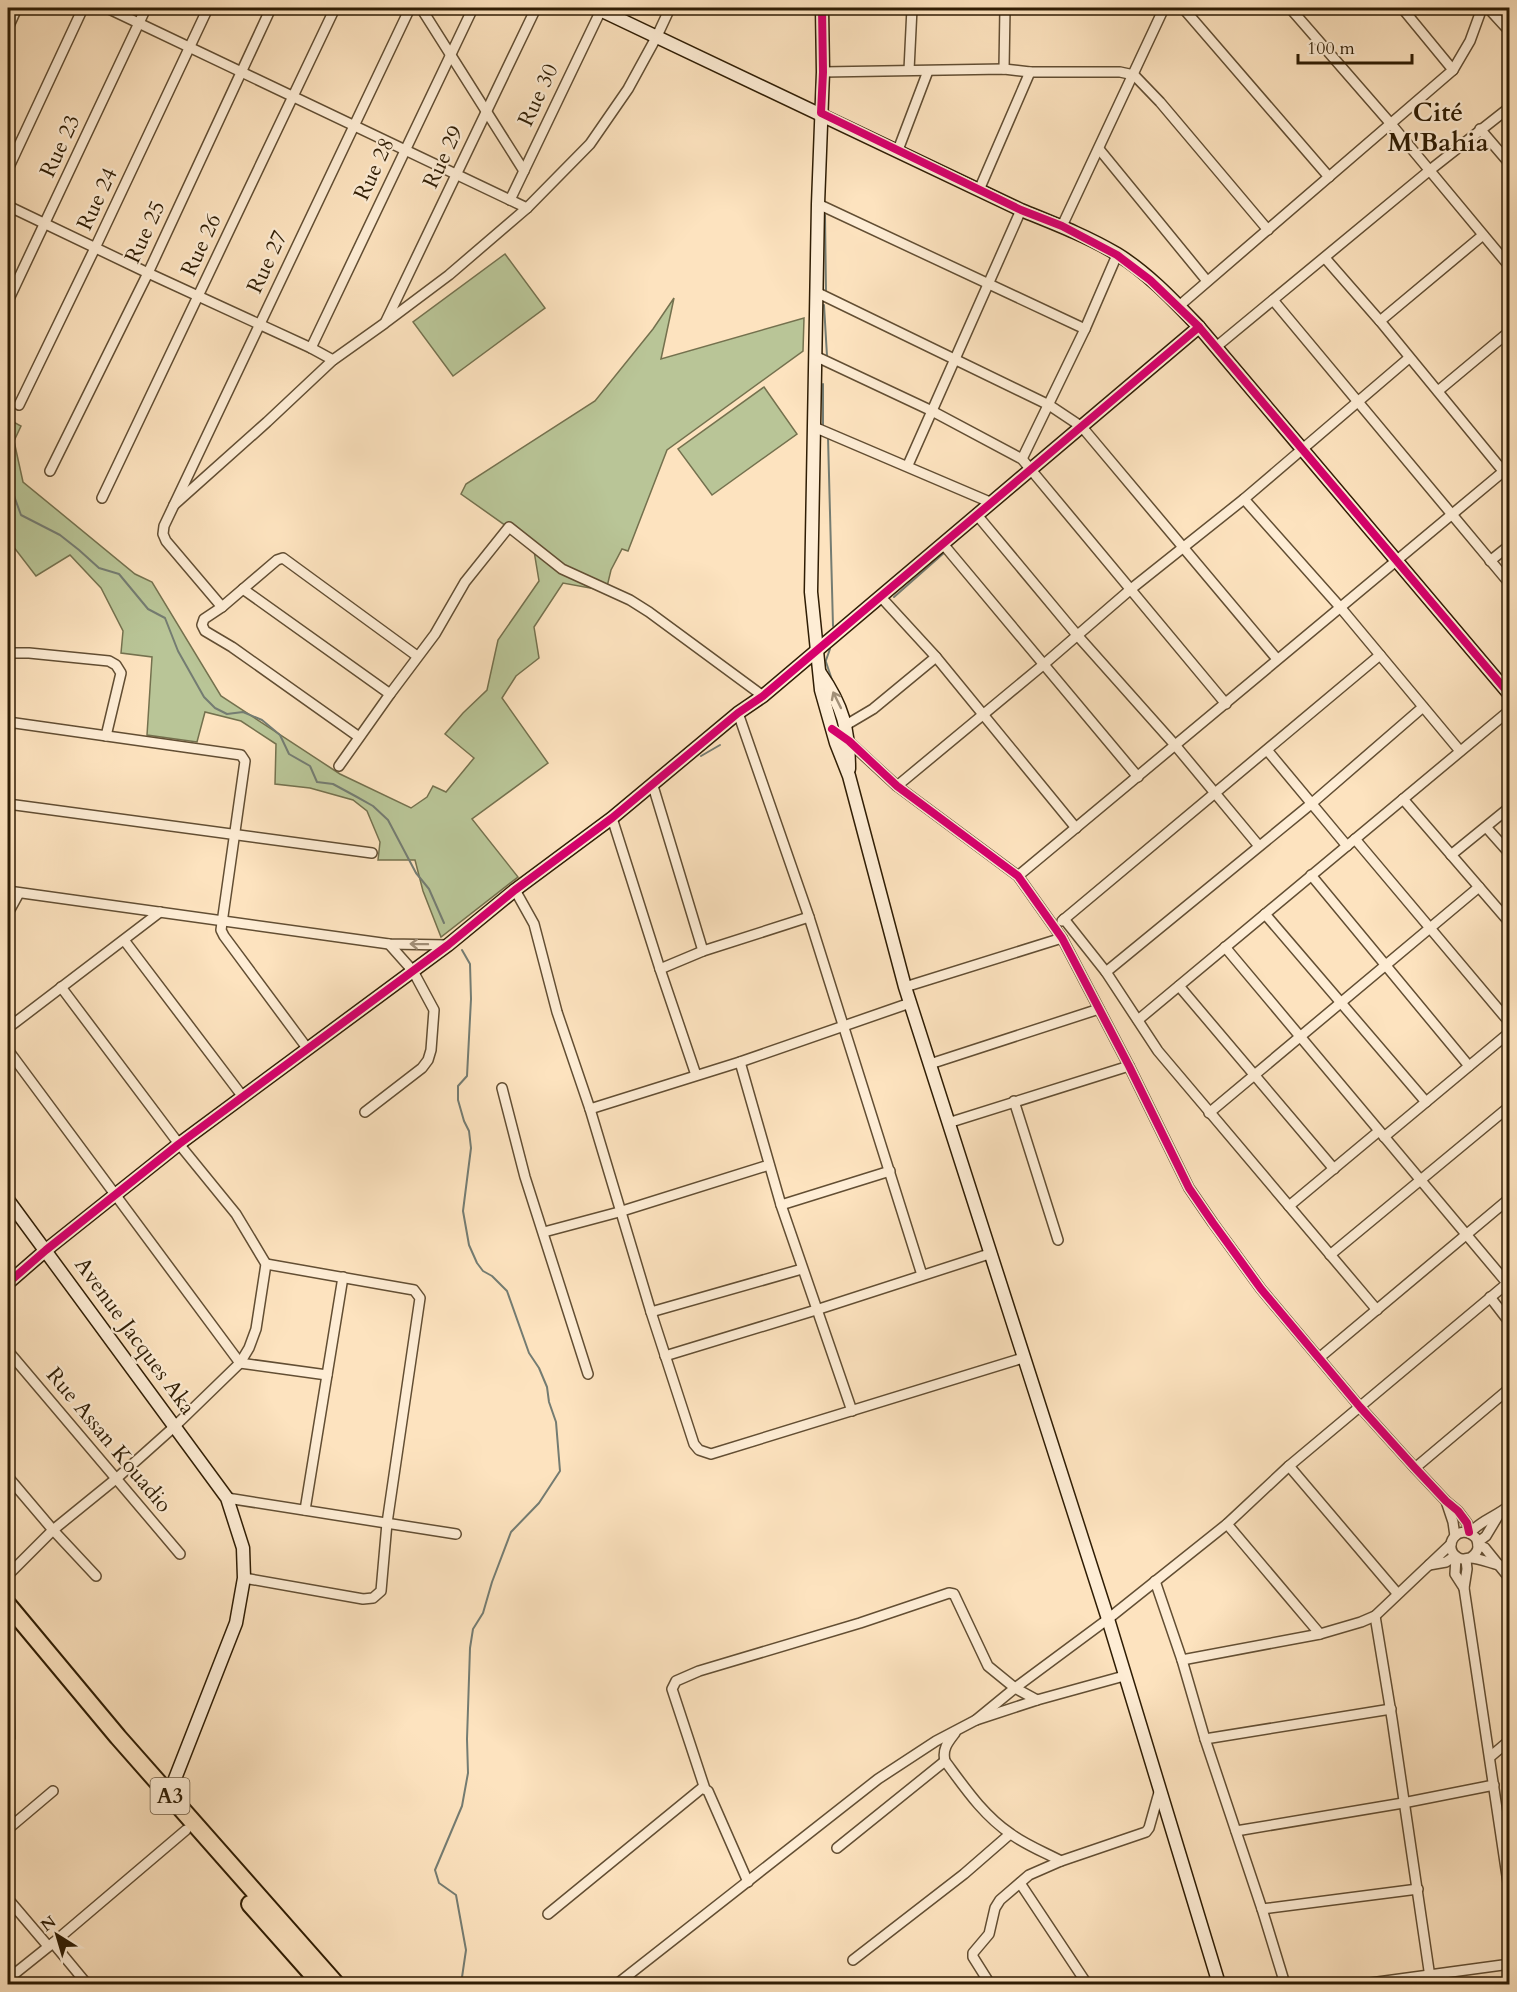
<svg xmlns="http://www.w3.org/2000/svg" width="1517" height="1992" font-family="Cardo,serif">
	<style>
		.green { fill: #b9c597; stroke: #74714e; stroke-width: 1.5 }
		.forest { fill: url(#forest-crowns); stroke: #74714e; stroke-width: 1.5 }
		.lines { fill: none; stroke-linecap: round; stroke-linejoin: round }
		.stream { stroke: #747c72; stroke-width: 2 }
		.street-casing { stroke: #624e33; stroke-width: 12 }
		.secondary-casing { stroke: #2f1d04; stroke-width: 15 }
		.highway-casing { stroke: #2f1d04; stroke-width: 20 }
		.street { stroke: #feedd5; stroke-width: 9 }
		.secondary { stroke: #feedd5; stroke-width: 12 }
		.highway { stroke: #fde3bf; stroke-width: 16 }
		.cycleway-casing { stroke: #feedd5; stroke-width: 11 }
		.cycleway { stroke: #d6006c; stroke-width: 8 }
		.oneway { stroke: #a18f77 }
		.labels { text-anchor: middle; dominant-baseline: central; stroke-width: 4.5; stroke-linejoin: round; paint-order: stroke }
		.shield { fill: #feedd5; stroke: #6d5b43; stroke-width: 1.5 }
		.shield-label { font-size: 21px; font-weight: bold; fill: #2f1d04 }
		.street-label { font-size: 22px; fill: #2f1d04; stroke: #feedd5 }
		.quarter-label { font-size: 26px; font-weight: bold; fill: #2f1d04; stroke: #feedd5 }
	</style>
	<defs>
		<pattern id="forest-crowns" width="20" height="18" patternUnits="userSpaceOnUse" patternTransform="scale(1.5)"><rect width="20" height="18" fill="#b9c597"/><path d="M2 6a3 3 0 1 1 6 0M12 15a3 3 0 1 1 6 0" fill="none" stroke="#9fa980"/></pattern>
	</defs>
	<rect width="100%" height="100%" fill="#fde3bf"/>
	<filter id="stains"><feTurbulence type="fractalNoise" baseFrequency=".00333" numOctaves="4"/><feColorMatrix values="0 0 0 0 .2 0 0 0 0 .09 0 0 0 0 .02 0 0 0 .5 -.17"/></filter>
	<radialGradient id="worn" r=".72"><stop offset=".6" stop-color="#630" stop-opacity="0"/><stop offset="1" stop-color="#630" stop-opacity=".3"/></radialGradient>
	<g class="green">
		<path d="M 505,254 L 545,308 L 453,376 L 413,322 Z"/>
		<path d="M 674,298 L 661,359 L 804,318 L 803,351 L 667,450 L 628,551 L 622,549 L 611,570 L 606,591 L 563,583 L 534,627 L 539,658 L 516,676 L 502,698 L 548,763 L 472,819 L 518,877 L 441,937 L 423,891 L 415,860 L 378,860 L 380,842 L 367,811 L 353,800 L 310,788 L 275,784 L 276,744 L 241,721 L 205,712 L 197,742 L 147,735 L 152,657 L 121,653 L 123,631 L 101,588 L 70,555 L 36,576 L 13,546 L 8,550 L 8,419 L 21,426 L 14,441 L 23,482 L 135,574 L 152,582 L 221,696 L 340,774 L 411,808 L 427,797 L 433,786 L 446,792 L 474,758 L 445,734 L 463,713 L 487,690 L 498,640 L 539,581 L 533,545 L 461,494 L 466,484 L 595,401 L 653,329 Z"/>
		<path d="M 764,387 L 797,434 L 712,495 L 678,449 Z"/>
	</g>
	<path class="forest" d="M 8,1677 L 14,1684 L 15,1739 L 8,1742 Z"/>
	<g class="lines">
		<g class="stream">
			<path d="M 825,215 L 826,293"/>
			<path d="M 824,305 L 827,356"/>
			<path d="M 823,384 L 823,426"/>
			<path d="M 828,437 L 833,626"/>
			<path d="M 8,460 L 10,485 L 21,515 L 60,535 L 79,550 L 99,568 L 119,574 L 148,609 L 165,618 L 178,651 L 204,697 L 215,708 L 227,714 L 243,712 L 262,720 L 280,735 L 289,754 L 310,766 L 317,782 L 333,784 L 357,797 L 373,806 L 388,820 L 416,873 L 429,889 L 444,923"/>
			<path d="M 894,597 L 945,552"/>
			<path d="M 826,662 L 833,683"/>
			<path d="M 825,663 L 830,649"/>
			<path d="M 701,756 L 720,745"/>
			<path d="M 461,1984 L 466,1950 L 456,1895 L 439,1883 L 435,1870 L 462,1806 L 468,1773 L 467,1739 L 470,1648 L 473,1629 L 483,1613 L 492,1582 L 511,1532 L 539,1503 L 560,1471 L 556,1422 L 549,1402 L 547,1387 L 539,1368 L 529,1353 L 507,1291 L 492,1276 L 483,1271 L 477,1263 L 469,1245 L 463,1211 L 471,1148 L 469,1131 L 464,1121 L 458,1100 L 458,1086 L 467,1076 L 471,999 L 470,964 L 462,950"/>
		</g>
		<defs>
			<g id="street">
				<path d="M 107,8 L 527,208"/>
				<path d="M 421,8 L 524,171"/>
				<path d="M 1183,8 L 1329,177"/>
				<path d="M 1290,8 L 1391,124 L 1510,267"/>
				<path d="M 1402,8 L 1453,70"/>
				<path d="M 1488,8 L 1510,32"/>
				<path d="M 8,28 L 17,8"/>
				<path d="M 1004,69 L 1005,8"/>
				<path d="M 909,70 L 912,8"/>
				<path d="M 823,72 L 1004,69 L 1030,72 L 1120,72 L 1134,75 L 1160,102 L 1268,230"/>
				<path d="M 1480,129 L 1510,164"/>
				<path d="M 1099,149 L 1207,281"/>
				<path d="M 898,150 L 928,71"/>
				<path d="M 8,169 L 83,8"/>
				<path d="M 979,190 L 1030,72"/>
				<path d="M 510,200 L 602,8"/>
				<path d="M 818,204 L 1085,329"/>
				<path d="M 8,206 L 148,273 L 311,348 L 333,360"/>
				<path d="M 1062,226 L 1164,8"/>
				<path d="M 1325,258 L 1380,321 L 1503,471"/>
				<path d="M 816,292 L 1049,405 L 1082,427 L 1277,659"/>
				<path d="M 1273,300 L 1510,584"/>
				<path d="M 8,301 L 146,8"/>
				<path d="M 1179,306 L 1453,70 L 1470,41 L 1482,8"/>
				<path d="M 386,321 L 536,8"/>
				<path d="M 1380,321 L 1483,235"/>
				<path d="M 1216,347 L 1430,170 L 1510,107"/>
				<path d="M 311,348 L 473,8"/>
				<path d="M 815,356 L 932,411 L 1022,459 L 1226,704"/>
				<path d="M 1438,391 L 1510,331"/>
				<path d="M 19,405 L 95,248 L 208,8"/>
				<path d="M 814,427 L 992,503"/>
				<path d="M 1022,459 L 1085,329 L 1117,255"/>
				<path d="M 908,465 L 1021,210"/>
				<path d="M 50,471 L 148,273 L 271,8"/>
				<path d="M 102,498 L 335,8"/>
				<path d="M 1244,499 L 1340,607 L 1460,751"/>
				<path d="M 174,505 L 267,422 L 333,360 L 385,323 L 449,275 L 527,208 L 590,144 L 628,89 L 657,36 L 670,8"/>
				<path d="M 977,515 L 1077,635 L 1175,745 L 1259,846"/>
				<path d="M 943,544 L 1138,777"/>
				<path d="M 1490,561 L 1510,545"/>
				<path d="M 243,589 L 390,694"/>
				<path d="M 880,596 L 936,657 L 1076,828"/>
				<path d="M 222,607 L 166,541 L 163,534 L 164,526 L 410,8"/>
				<path d="M 8,653 L 29,653 L 109,661 L 116,665 L 121,673 L 106,736"/>
				<path d="M 738,713 L 809,917 L 922,1275"/>
				<path d="M 8,722 L 241,755 L 245,761 L 221,930 L 224,936 L 307,1048"/>
				<path d="M 846,725 L 873,709 L 936,657"/>
				<path d="M 359,737 L 232,647 L 205,631 L 202,625 L 204,619 L 222,607 L 277,560 L 283,558 L 417,656"/>
				<path d="M 8,739 L 10,723"/>
				<path d="M 846,739 L 897,786 L 1018,876 L 1062,938 L 1129,1066 L 1189,1188 L 1213,1223 L 1261,1289 L 1360,1407 L 1415,1468 L 1446,1501 L 1458,1511 L 1467,1523 L 1469,1532"/>
				<path d="M 1267,750 L 1347,846"/>
				<path d="M 339,766 L 390,694 L 435,634 L 465,582 L 509,527 L 562,569 L 630,600 L 649,612 L 763,696"/>
				<path d="M 653,786 L 703,951"/>
				<path d="M 897,786 L 1043,665 L 1131,589 L 1244,499 L 1409,358"/>
				<path d="M 1403,799 L 1510,923"/>
				<path d="M 8,804 L 372,853"/>
				<path d="M 612,818 L 660,969 L 696,1075"/>
				<path d="M 1486,827 L 1510,854"/>
				<path d="M 1355,839 L 1510,1023"/>
				<path d="M 1451,855 L 1510,807"/>
				<path d="M 1311,875 L 1469,1066"/>
				<path d="M 1018,876 L 1510,466"/>
				<path d="M 515,890 L 534,924 L 557,1012 L 590,1109 L 651,1312 L 694,1444 L 699,1450 L 711,1454 L 1023,1358"/>
				<path d="M 8,891 L 389,944 L 448,945"/>
				<path d="M 8,913 L 19,893"/>
				<path d="M 1265,914 L 1426,1102"/>
				<path d="M 1064,919 L 1106,972 L 1158,1051 L 1377,1310"/>
				<path d="M 1062,921 L 1380,655"/>
				<path d="M 124,940 L 243,1097"/>
				<path d="M 1225,947 L 1507,1283"/>
				<path d="M 660,969 L 703,951 L 809,917"/>
				<path d="M 1106,972 L 1311,804 L 1423,707"/>
				<path d="M 1179,986 L 1334,1169"/>
				<path d="M 905,987 L 1062,938"/>
				<path d="M 1138,1020 L 1510,710"/>
				<path d="M 8,1028 L 160,912"/>
				<path d="M 8,1050 L 240,1363 L 327,1375"/>
				<path d="M 740,1062 L 781,1205 L 852,1411"/>
				<path d="M 930,1064 L 1099,1009"/>
				<path d="M 502,1088 L 525,1177 L 588,1374"/>
				<path d="M 1014,1101 L 1058,1240"/>
				<path d="M 590,1109 L 740,1062 L 910,1003"/>
				<path d="M 365,1112 L 422,1068 L 428,1060 L 431,1050 L 434,1010 L 413,971 L 389,944"/>
				<path d="M 1209,1113 L 1479,887"/>
				<path d="M 948,1123 L 1129,1066"/>
				<path d="M 1384,1137 L 1510,1032"/>
				<path d="M 781,1205 L 890,1171"/>
				<path d="M 1289,1206 L 1379,1131"/>
				<path d="M 544,1232 L 619,1212 L 769,1165"/>
				<path d="M 1330,1255 L 1510,1106"/>
				<path d="M 1490,1297 L 1510,1323"/>
				<path d="M 651,1312 L 802,1269"/>
				<path d="M 8,1351 L 180,1554"/>
				<path d="M 665,1356 L 816,1310 L 989,1254"/>
				<path d="M 1319,1358 L 1510,1198"/>
				<path d="M 1289,1466 L 1397,1593"/>
				<path d="M 1415,1468 L 1510,1388"/>
				<path d="M 8,1477 L 53,1530 L 96,1576"/>
				<path d="M 227,1498 L 456,1534"/>
				<path d="M 1446,1501 L 1453,1522 L 1455,1536"/>
				<path d="M 305,1510 L 343,1277"/>
				<path d="M 1227,1524 L 1320,1634"/>
				<path d="M 1470,1533 C 1481,1520 1496,1517 1510,1505"/>
				<path d="M 1478,1542 L 1486,1536 L 1498,1516"/>
				<path d="M 1478,1545 L 1485,1548 L 1510,1579"/>
				<path d="M 1456,1557 L 1455,1574 L 1464,1588"/>
				<path d="M 1470,1558 C 1478,1553 1480,1547 1476,1538 C 1459,1521 1441,1546 1457,1557 C 1462,1561 1465,1558 1470,1558 C 1479,1558 1490,1563 1499,1565"/>
				<path d="M 1466,1560 L 1467,1569 L 1464,1588 L 1510,1896"/>
				<path d="M 1429,1565 L 1446,1562 L 1455,1556"/>
				<path d="M 8,1575 L 53,1530 L 117,1478 L 174,1427 L 240,1363 L 249,1348 L 256,1329 L 266,1264 L 236,1214 L 179,1144 L 61,987"/>
				<path d="M 244,1578 L 363,1599 L 373,1598 L 381,1591 L 387,1523 L 420,1298 L 414,1290 L 266,1264"/>
				<path d="M 1155,1581 L 1182,1660 L 1205,1739 L 1262,1909 L 1285,1984"/>
				<path d="M 1375,1616 L 1392,1719 L 1431,1984"/>
				<path d="M 1182,1660 L 1320,1634 L 1361,1622 L 1375,1616 L 1451,1544"/>
				<path d="M 976,1720 L 1015,1688 L 1108,1619 L 1227,1524 L 1289,1466 L 1510,1281"/>
				<path d="M 955,1733 C 948,1742 942,1749 945,1761 C 965,1788 983,1815 1011,1834 C 1026,1845 1044,1852 1061,1861"/>
				<path d="M 1205,1739 L 1391,1709"/>
				<path d="M 1490,1757 L 1510,1740"/>
				<path d="M 705,1789 L 672,1689 L 676,1681 L 699,1671 L 860,1623 L 949,1593 L 954,1594 L 988,1666 L 1015,1688 L 1037,1700"/>
				<path d="M 8,1829 L 53,1791"/>
				<path d="M 1236,1831 L 1403,1803 L 1494,1785"/>
				<path d="M 837,1848 L 945,1761"/>
				<path d="M 1020,1883 L 1087,1984"/>
				<path d="M 8,1899 L 48,1946"/>
				<path d="M 1262,1909 L 1418,1889"/>
				<path d="M 548,1914 L 702,1788 L 708,1791 L 748,1882"/>
				<path d="M 53,1943 L 87,1984"/>
				<path d="M 853,1960 L 964,1874 L 1010,1834"/>
				<path d="M 8,1979 L 53,1943 L 186,1830"/>
				<path d="M 617,1984 L 878,1779 L 936,1741 L 976,1720 L 1037,1700 L 1124,1676"/>
				<path d="M 990,1984 L 973,1957 L 973,1953 L 989,1934 L 995,1908 L 1000,1900 L 1029,1875 L 1061,1861 L 1146,1832 L 1149,1828 L 1160,1789"/>
				<path d="M 1363,1984 L 1510,1964"/>
			</g>
			<g id="secondary">
				<path d="M 596,8 L 1021,210 C 1053,223 1087,236 1117,254 C 1148,273 1174,301 1199,327 L 1510,695"/>
				<path d="M 822,8 L 823,72 L 818,204 L 811,592 L 821,690 L 836,743 L 849,776 L 905,987 L 1108,1619 L 1219,1984"/>
				<path d="M 820,673 C 843,706 849,729 849,769"/>
				<path d="M 8,1200 L 227,1498 L 243,1548 L 244,1578 L 236,1623 L 169,1794 L 163,1803"/>
				<path d="M 8,1283 L 46,1250 L 179,1144 L 448,945 L 515,890 L 612,818 L 738,713 L 763,696 L 1199,327"/>
			</g>
			<g id="highway">
				<path d="M 8,1605 L 118,1737 L 336,1984"/>
				<path d="M 250,1904 L 321,1984"/>
			</g>
		</defs>
		<use href="#street" class="street-casing"/>
		<use href="#secondary" class="secondary-casing"/>
		<use href="#highway" class="highway-casing"/>
		<use href="#street" class="street"/>
		<use href="#secondary" class="secondary"/>
		<use href="#highway" class="highway"/>
		<defs>
			<g id="cycleway">
				<path d="M 822,8 L 823,72 L 821,113 L 1021,210 L 1062,226 L 1117,255 L 1150,280 L 1199,327 L 1510,695"/>
				<path d="M 832,729 L 849,741 L 897,786 L 1018,876 L 1062,938 L 1129,1066 L 1189,1188 L 1213,1223 L 1261,1289 L 1360,1407 L 1415,1468 L 1446,1501 L 1458,1511 L 1467,1523 L 1469,1532"/>
				<path d="M 8,1283 L 46,1250 L 179,1144 L 448,945 L 515,890 L 612,818 L 738,713 L 763,696 L 1199,327"/>
			</g>
		</defs>
		<use href="#cycleway" class="cycleway-casing"/>
		<use href="#cycleway" class="cycleway"/>
	</g>
	<defs><path id="oneway-shaft" d="M-6 0H5M1.5-3L5.5 0L1.5 3" fill="none" stroke-width="1.6" stroke-linecap="round" stroke-linejoin="round" transform="scale(1.5)"/></defs>
	<g class="oneway">
		<use href="#oneway-shaft" transform="translate(837 700) rotate(-116)"/>
		<use href="#oneway-shaft" transform="translate(419 944) rotate(-179)"/>
	</g>
	<g class="labels">
		<rect class="shield" x="150.5" y="1778" width="39" height="36" rx="4.5"/>
		<g class="shield-label">
			<text x="170" y="1796">A3</text>
		</g>
		<g class="street-label">
			<text transform="translate(538 95) rotate(-65)">Rue 30</text>
			<text transform="translate(60 146) rotate(-65)">Rue 23</text>
			<text transform="translate(443 157) rotate(-65)">Rue 29</text>
			<text transform="translate(374 169) rotate(-65)">Rue 28</text>
			<text transform="translate(97 199) rotate(-65)">Rue 24</text>
			<text transform="translate(145 232) rotate(-65)">Rue 25</text>
			<text transform="translate(201 245) rotate(-65)">Rue 26</text>
			<text transform="translate(267 262) rotate(-65)">Rue 27</text>
			<text transform="translate(135 1336) rotate(54)">Avenue Jacques Aka</text>
			<text transform="translate(109 1440) rotate(50)">Rue Assan Kouadio</text>
		</g>
		<g class="quarter-label">
			<text x="1438" y="112">Cité<tspan x="1438" dy="30">M'Bahia</tspan></text>
		</g>
	</g>
	<rect width="1517" height="1992" fill="none" stroke="#fde3bf" stroke-width="30"/>
	<rect x="9" y="9" width="1499" height="1974" fill="none" stroke="#2f1d04" stroke-width="3"/>
	<rect x="15" y="15" width="1487" height="1962" fill="none" stroke="#2f1d04" stroke-width="1.5"/>
	<g transform="translate(57 1935) rotate(323)" stroke="#feedd5" stroke-width="4.5" paint-order="stroke">
	<path d="M0-4.5L10 22L0 15L-10 22Z" fill="#2f1d04"/>
	<text y="-9" font-size="16" font-weight="bold" text-anchor="middle" fill="#2f1d04">N</text>
	</g>
	<path d="M1298 54v9h114v-9" fill="none" stroke="#2f1d04" stroke-width="3"/>
	<text x="1307" y="54" font-size="18" fill="#2f1d04" stroke="#feedd5" stroke-width="4.5" paint-order="stroke">100 m</text>
	<rect width="100%" height="100%" filter="url(#stains)"/>
	<rect width="100%" height="100%" fill="url(#worn)"/>
</svg>
